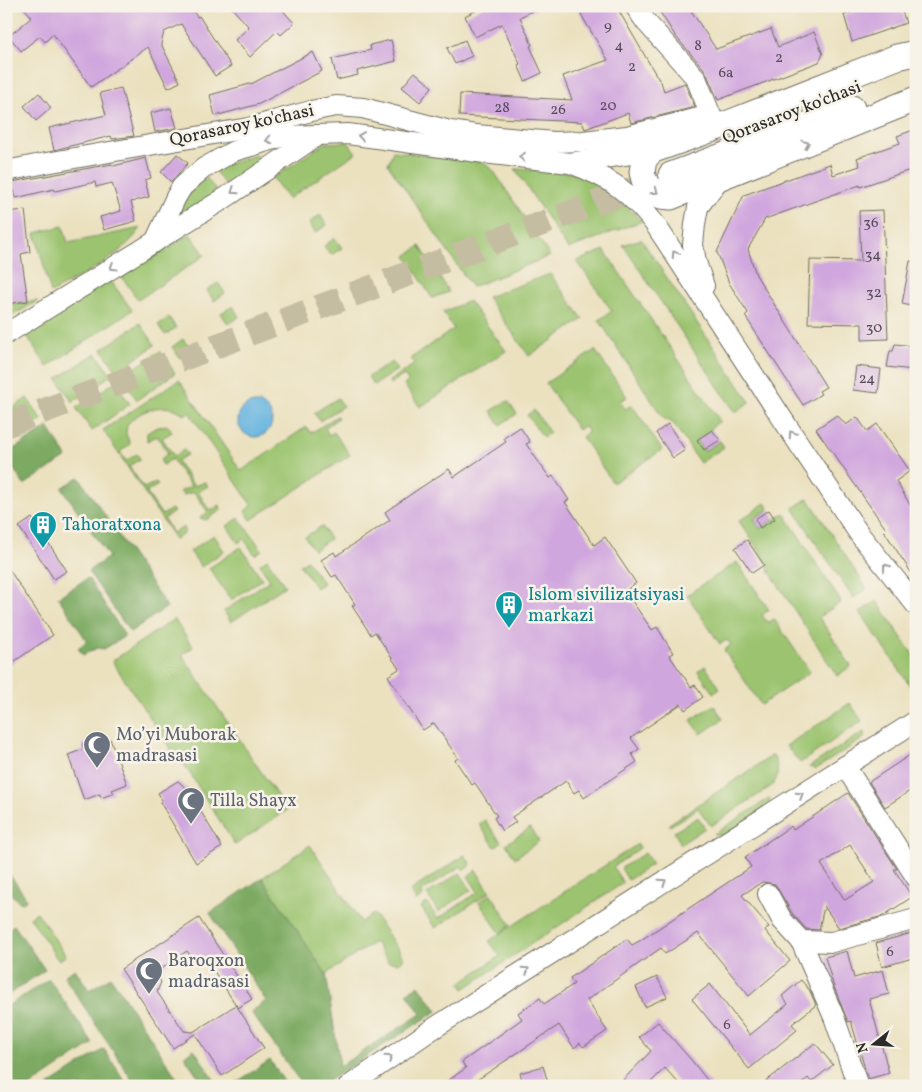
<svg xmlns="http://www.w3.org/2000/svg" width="922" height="1092" font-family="Vollkorn,serif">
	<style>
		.green { fill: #9cc470; stroke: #64784e }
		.forest { fill: #7daa62; stroke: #546a46 }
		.water { fill: #66b4e0; stroke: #487086 }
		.building { fill: #d0a6de; fill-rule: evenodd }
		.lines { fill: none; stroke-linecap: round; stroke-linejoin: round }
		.major-tunnel { stroke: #c5bda1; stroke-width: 25; stroke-dasharray: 25 12; stroke-linecap: butt }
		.minor-casing { stroke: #6e6b5f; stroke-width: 22 }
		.major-casing { stroke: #6e6b5f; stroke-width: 27 }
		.minor { stroke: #fff; stroke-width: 20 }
		.major { stroke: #fff; stroke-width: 25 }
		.oneway { stroke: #a0a0a0 }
		.labels { text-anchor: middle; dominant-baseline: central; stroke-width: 5; stroke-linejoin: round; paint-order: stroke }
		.number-label { font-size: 15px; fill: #544a58 }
		.street-label { font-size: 18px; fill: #2b2b2b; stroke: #f7f3e8 }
		.culture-label { font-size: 18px; fill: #0d838f; stroke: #f7f3e8; text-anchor: start }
		.worship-label { font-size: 18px; fill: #5b616d; stroke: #f7f3e8; text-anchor: start }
	</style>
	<rect width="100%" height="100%" fill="#f7f3e8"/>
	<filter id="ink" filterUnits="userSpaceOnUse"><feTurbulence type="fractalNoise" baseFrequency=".02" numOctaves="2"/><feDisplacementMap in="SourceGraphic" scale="10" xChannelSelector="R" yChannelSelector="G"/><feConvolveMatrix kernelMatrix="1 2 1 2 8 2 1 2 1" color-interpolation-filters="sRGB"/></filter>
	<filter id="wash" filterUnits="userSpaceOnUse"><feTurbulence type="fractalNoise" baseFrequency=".0096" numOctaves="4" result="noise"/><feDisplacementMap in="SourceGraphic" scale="20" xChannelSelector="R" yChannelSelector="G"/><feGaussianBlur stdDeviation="1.12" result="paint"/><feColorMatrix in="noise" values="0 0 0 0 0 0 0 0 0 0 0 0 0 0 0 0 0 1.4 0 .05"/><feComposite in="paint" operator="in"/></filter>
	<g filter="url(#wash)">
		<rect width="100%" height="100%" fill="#ebe1bf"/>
		<g class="green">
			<path d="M 348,142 L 356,153 L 288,199 L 273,178 L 325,143 Z"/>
			<path d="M 393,151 L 482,162 L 493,170 L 550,256 L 472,287 L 388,164 Z"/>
			<path d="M 256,155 L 263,161 L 226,186 L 215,171 L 233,162 Z"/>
			<path d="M 515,169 L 556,171 L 596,176 L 642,221 L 568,249 Z"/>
			<path d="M 206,177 L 217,192 L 177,219 C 179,202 194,189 206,177 Z"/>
			<path d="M 320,215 L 327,225 L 315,233 L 309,223 Z"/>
			<path d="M 63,226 L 68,243 L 141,228 C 119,259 83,274 51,293 L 35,233 Z"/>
			<path d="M 190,234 L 205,255 L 138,300 L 120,274 Z"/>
			<path d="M 335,238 L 342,248 L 331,255 L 324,246 Z"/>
			<path d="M 641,239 L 750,402 L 735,412 L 623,245 Z"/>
			<path d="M 420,246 L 449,292 L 432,298 L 406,256 Z"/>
			<path d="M 604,250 L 720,421 L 711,428 L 712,429 L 696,440 L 704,451 L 720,441 L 724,447 L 700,463 L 673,423 L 663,418 L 599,320 L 612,311 L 577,261 Z"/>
			<path d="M 550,274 L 583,319 L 529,356 L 487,297 Z"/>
			<path d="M 110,280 L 132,310 L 47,367 L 24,331 Z"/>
			<path d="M 218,283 L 225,293 L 214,301 L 207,290 Z"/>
			<path d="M 38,301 L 6,319 L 6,304 Z"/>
			<path d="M 469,301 L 506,351 L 420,407 L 404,385 L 408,381 L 404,375 L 390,384 L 389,381 L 415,364 L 411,358 L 454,329 L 443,312 Z"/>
			<path d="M 233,306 L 239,317 L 228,324 L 221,313 Z"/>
			<path d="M 169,317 L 176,328 L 165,335 L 158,325 Z"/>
			<path d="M 140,323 L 155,345 L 117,372 L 102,349 Z"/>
			<path d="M 183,339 L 191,350 L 180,358 L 172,347 Z"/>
			<path d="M 595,350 L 627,397 L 620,401 L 625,409 L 632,405 L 662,450 L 613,483 L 582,437 L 588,432 L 584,426 L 578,430 L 546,383 Z"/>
			<path d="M 160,351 L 175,373 L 137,400 L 121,377 Z"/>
			<path d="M 96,353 L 111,375 L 73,402 L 57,379 Z"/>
			<path d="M 392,362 L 397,370 L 374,385 L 368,377 Z"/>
			<path d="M 179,380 L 241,471 L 306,427 L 311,433 L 337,416 L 338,418 L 325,428 L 329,435 L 334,432 L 350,455 L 251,520 L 245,511 L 252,506 L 189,412 L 184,415 C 170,400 138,409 127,425 L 126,434 L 130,444 L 120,452 L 126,461 L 137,454 L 140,459 L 129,466 L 144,488 L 156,482 L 158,485 L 146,492 L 162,515 L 172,509 L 174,512 L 164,519 L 173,533 L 184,527 L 184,534 L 175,539 L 103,430 Z"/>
			<path d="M 115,382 L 130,404 L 92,431 L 76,408 Z"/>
			<path d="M 27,398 L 42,420 L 6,445 L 6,413 Z"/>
			<path d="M 338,398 L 343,406 L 320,421 L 314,413 Z"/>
			<path d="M 508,401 L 517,414 L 500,425 L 491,411 Z"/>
			<path d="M 534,410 L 550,433 L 543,437 L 527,415 Z"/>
			<path d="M 166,425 L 170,428 L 172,432 L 162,438 L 174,456 L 184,450 L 188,454 L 177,461 L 194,486 L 205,482 L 208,486 L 198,492 L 210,511 L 220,505 L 221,510 L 206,520 L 200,518 L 208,512 L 194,492 L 183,495 L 180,491 L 191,487 L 172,459 L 163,465 L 160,460 L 168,453 L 157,436 L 147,441 L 147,433 L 155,428 Z"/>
			<path d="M 808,498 L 867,589 L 853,598 L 793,508 Z"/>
			<path d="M 765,503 L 769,509 L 754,519 L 760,529 L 784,513 L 841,602 L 819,617 L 851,666 L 837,676 L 768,569 L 770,567 L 739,521 Z"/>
			<path d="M 239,518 L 262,550 L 255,555 L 244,539 L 238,543 L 227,526 Z"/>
			<path d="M 322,526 L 330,539 L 314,550 L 305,537 Z"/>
			<path d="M 214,535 L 224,551 L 201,567 L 190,551 Z"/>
			<path d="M 241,547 L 262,579 L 231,600 L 209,568 Z"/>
			<path d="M 267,559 L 285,586 L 231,622 L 224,611 L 270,580 L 260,564 Z"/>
			<path d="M 307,560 L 323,583 L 316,588 L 300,565 Z"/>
			<path d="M 737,562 L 769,610 L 762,615 L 768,623 L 774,619 L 810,672 L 761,705 L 724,650 L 731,645 L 727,640 L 720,644 L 687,595 Z"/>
			<path d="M 877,601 L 916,659 L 916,688 L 913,690 L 860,612 Z"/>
			<path d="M 174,619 L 193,647 L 182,655 L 287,810 L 235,845 L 184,764 L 180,763 L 112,661 Z"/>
			<path d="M 705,666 L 720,688 L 713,693 L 698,671 Z"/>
			<path d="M 850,703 L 862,721 L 800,763 L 786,746 Z"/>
			<path d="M 714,705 L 723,719 L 701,734 L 691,720 Z"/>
			<path d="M 865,731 L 864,738 L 816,769 L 809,767 Z"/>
			<path d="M 773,755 C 778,766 780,774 773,785 L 711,826 L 698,808 L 670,826 L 669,824 Z"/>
			<path d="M 770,798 L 769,805 L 722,836 L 714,834 Z"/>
			<path d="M 698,817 L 705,828 L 681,844 L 674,832 Z"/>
			<path d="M 485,820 L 501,842 L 495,847 L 479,824 Z"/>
			<path d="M 530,828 L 539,841 L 515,858 L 506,844 Z"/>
			<path d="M 638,844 L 640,848 L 613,867 L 623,883 L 464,989 L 460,983 L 500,956 L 489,941 Z"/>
			<path d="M 310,845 L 361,922 L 374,914 L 404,958 L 398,963 L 388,962 L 375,942 L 326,974 L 262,878 Z"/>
			<path d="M 645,853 L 652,864 L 628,880 L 621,868 Z"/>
			<path d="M 465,855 L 471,865 L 464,870 L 461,866 L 421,892 L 423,896 L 416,901 L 410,891 Z"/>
			<path d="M 476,870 L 490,892 L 435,928 L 421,907 L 427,903 L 438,919 L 478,892 L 468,876 Z"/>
			<path d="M 460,873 L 471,890 L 438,912 L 427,894 Z"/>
			<path d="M 491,894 L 511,925 L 500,933 L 479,902 Z"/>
			<path d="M 37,912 L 66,956 L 58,960 L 30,917 Z"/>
		</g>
		<g class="forest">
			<path d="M 48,427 L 67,457 L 24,485 L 6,457 L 6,454 Z"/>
			<path d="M 79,477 L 167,607 L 130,632 L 88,571 L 109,557 L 62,488 Z"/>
			<path d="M 88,578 L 125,636 L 104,649 L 97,648 L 83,655 L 78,648 L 87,641 L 58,597 Z"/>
			<path d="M 6,869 L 27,899 L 21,903 L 6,890 Z"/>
			<path d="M 262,878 L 326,974 L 340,1066 L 421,1014 L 407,993 L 419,985 L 437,1011 L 320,1086 L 303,1086 L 251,1012 L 266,1001 L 210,913 Z"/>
			<path d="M 14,925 L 45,970 L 6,996 L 6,931 Z"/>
			<path d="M 75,969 L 89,990 L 111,977 L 182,1086 L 136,1086 L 64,976 Z"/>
			<path d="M 49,979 L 93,1044 L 30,1086 L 6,1086 L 6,1007 Z"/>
			<path d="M 104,1049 L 128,1086 L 48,1086 Z"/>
			<path d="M 194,1049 L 215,1081 L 208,1086 L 205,1086 L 184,1056 Z"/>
			<path d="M 270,1060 L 287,1086 L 231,1086 Z"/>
		</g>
		<circle class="water" cx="255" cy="420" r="17"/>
		<g id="blocks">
			<g class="building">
				<path d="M 22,6 L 190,6 L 197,17 L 199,16 L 231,66 L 215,76 L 181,24 L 164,32 L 161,44 L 180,82 L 168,88 L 148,47 L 91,87 L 53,34 L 45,42 L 40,36 L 21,51 L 9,36 L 32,17 Z"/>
				<path d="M 230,6 L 279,6 L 294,23 L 281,35 L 277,31 L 250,57 L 235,40 L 249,27 Z"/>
				<path d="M 485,6 L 542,6 L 520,17 L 532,45 L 530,46 L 542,73 L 525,81 L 518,65 L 520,64 L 502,24 L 475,37 L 465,16 Z"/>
				<path d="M 576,6 L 616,6 L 659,80 L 660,79 L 664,91 L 685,83 L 695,107 L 631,123 L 628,113 L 585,129 L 582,122 L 459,116 L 460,94 L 572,100 L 563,76 L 608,60 Z"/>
				<path d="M 656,6 L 688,6 L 716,49 L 771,29 L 778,47 L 814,32 L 823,54 L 819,62 L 718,100 L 705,70 L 676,37 Z"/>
				<path d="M 870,6 L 900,6 L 906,23 L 852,42 L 844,15 Z"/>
				<path d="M 391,40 L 396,61 L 357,71 L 358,75 L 337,80 L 332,59 L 371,50 L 370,45 Z"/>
				<path d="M 465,40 L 472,56 L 455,64 L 447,48 Z"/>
				<path d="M 313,52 L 322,71 L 259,104 L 215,116 L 210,95 L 253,83 Z"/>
				<path d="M 415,72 L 432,87 L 420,102 L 402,87 Z"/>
				<path d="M 121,88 L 134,136 L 112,139 L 111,136 L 54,150 L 49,128 L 106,115 L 100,93 Z"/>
				<path d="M 39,93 L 51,108 L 36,121 L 24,106 Z"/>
				<path d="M 171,108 L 177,128 L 155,132 L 151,113 Z"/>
				<path d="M 916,129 L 916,168 L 860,187 L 860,185 L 765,219 L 748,249 L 756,275 L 826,387 L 819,391 L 821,394 L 803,405 L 745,316 L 748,313 L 729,283 L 717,252 L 744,195 L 830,164 L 833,175 L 860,166 L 857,158 L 900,143 L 897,136 Z"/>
				<path d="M 177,154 L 188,163 L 171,182 L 161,172 Z"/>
				<path d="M 146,158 L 151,178 L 145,180 L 149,197 L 131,202 L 136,221 L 104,230 L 100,217 L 121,211 L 112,183 L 96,187 L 95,182 L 55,191 L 54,189 L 16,198 L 12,182 L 112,164 L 113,166 Z"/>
				<path d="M 25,210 L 30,252 L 21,254 L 28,301 L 6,304 L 6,212 Z"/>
				<path d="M 883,210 L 888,339 L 862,340 L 862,324 L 808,323 L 810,260 L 861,261 L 859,211 Z"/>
				<path d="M 910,261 L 916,262 L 916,307 L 902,304 Z"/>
				<path d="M 895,344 L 915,346 L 913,370 L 887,367 L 890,351 L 893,351 Z"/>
				<path d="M 856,366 L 881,369 L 878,393 L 853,390 Z"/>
				<path d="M 837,415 L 846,425 L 857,417 L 867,431 L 877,424 L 910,471 L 896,481 L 916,515 L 916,580 L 884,531 L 886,529 L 816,429 Z"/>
				<path d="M 668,424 L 685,450 L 673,458 L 656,433 Z"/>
				<path d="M 520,427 L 530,442 L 526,444 L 550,478 L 553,476 L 569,500 L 565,502 L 594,545 L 605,537 L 636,583 L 625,591 L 652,630 L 657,627 L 673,653 L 669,655 L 691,687 L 695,685 L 703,697 L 685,710 L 681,704 L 631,738 L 639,749 L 632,754 L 637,762 L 611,779 L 584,798 L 579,790 L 574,793 L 566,781 L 512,817 L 516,822 L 502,831 L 494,818 L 497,816 L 475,783 L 472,785 L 455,760 L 458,758 L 434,723 L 423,730 L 388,676 L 399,669 L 375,632 L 371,635 L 352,606 L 355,604 L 336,575 L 332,577 L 321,560 L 334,552 L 336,556 L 390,520 L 385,512 L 420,488 L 449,469 L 454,477 L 506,442 L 504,438 Z"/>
				<path d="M 712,430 L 720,440 L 704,450 L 697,440 Z"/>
				<path d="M 769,510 L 775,519 L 760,528 L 755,519 Z"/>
				<path d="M 32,518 L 67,571 L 54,579 L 19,527 Z"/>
				<path d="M 747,540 L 764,565 L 752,573 L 735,548 Z"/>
				<path d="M 6,565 L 53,635 L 6,667 Z"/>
				<path d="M 110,739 L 127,784 L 112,790 L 114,793 L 101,798 L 100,794 L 84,800 L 68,755 L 84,749 L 82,744 L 94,740 L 95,744 Z"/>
				<path d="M 916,751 L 916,787 L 885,807 L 869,782 Z"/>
				<path d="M 178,781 L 188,790 L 222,847 L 196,863 L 160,802 L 162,800 L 158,793 Z"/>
				<path d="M 848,793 L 897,869 L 894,869 L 912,897 L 883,916 L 839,928 L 824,906 L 819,930 L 806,929 L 792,913 L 775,884 L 762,882 L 742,895 L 769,927 L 765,930 L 790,961 L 749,996 L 698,933 L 665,954 L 661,948 L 587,1000 L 607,1031 L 583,1047 L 580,1043 L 574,1048 L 559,1025 L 468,1086 L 440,1086 L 466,1068 L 462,1062 L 522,1019 L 518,1013 L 540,998 L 544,1004 L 574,984 L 570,978 L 627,939 L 632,945 L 641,940 L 751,867 L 745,857 L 791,826 L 793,830 ZM 850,845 L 874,882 L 845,900 L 821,864 Z"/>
				<path d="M 199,918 L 252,999 L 238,1008 L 206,959 L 191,957 L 187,951 L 155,973 L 161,982 L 157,992 L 184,1031 L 193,1032 L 236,1005 L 264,1048 L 222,1076 L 195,1034 L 173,1048 L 121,969 Z"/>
				<path d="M 916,932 L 916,957 L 882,967 L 876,943 Z"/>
				<path d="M 847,951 L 854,978 L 883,970 L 889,994 L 869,999 L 889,1073 L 868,1079 L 851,1021 L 848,1022 L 833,984 L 825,957 Z"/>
				<path d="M 657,977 L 667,997 L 645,1007 L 636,987 Z"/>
				<path d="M 801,980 L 810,991 L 816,1005 L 792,1024 L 797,1030 L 749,1069 L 692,999 L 710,984 L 750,1035 L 788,1004 L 782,996 Z"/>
				<path d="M 658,1022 L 692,1061 L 712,1086 L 681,1086 L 665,1068 L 647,1086 L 629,1086 L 623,1080 L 651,1051 L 639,1037 Z"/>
				<path d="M 815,1043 L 833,1065 L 811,1082 L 808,1078 L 799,1086 L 760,1086 Z"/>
				<path d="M 543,1066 L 549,1086 L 524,1086 L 520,1073 Z"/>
			</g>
		</g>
	</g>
	<g filter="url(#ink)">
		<use href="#blocks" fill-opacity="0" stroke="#6e6b5f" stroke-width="1"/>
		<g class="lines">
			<path class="major-tunnel" d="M 6,425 L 671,175"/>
			<defs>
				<g id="minor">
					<path d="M 635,6 L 646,22 L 696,78 L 715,126"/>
					<path d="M 570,163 C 610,178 628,190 655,224 L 793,435 L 860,535 L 916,605"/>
					<path d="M 6,171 L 46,163 L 248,128 L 311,111 L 336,106 L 363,108 L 446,130 L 476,135 L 554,142 L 583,141 L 627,136 L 711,115"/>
					<path d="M 155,242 L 176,197 L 182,187 L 193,177 L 204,168 L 234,151 L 285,136 L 348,134 L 492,154 L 570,163 L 651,151"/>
					<path d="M 704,286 L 696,262 L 693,245 L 695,224 L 698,207 L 720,178"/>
					<path d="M 6,334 L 225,198 L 318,135"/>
					<path d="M 845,766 L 916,877"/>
					<path d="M 768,894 L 782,920 L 801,941 L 834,1017 L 858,1086"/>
					<path d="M 801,941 L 832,942 L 916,919"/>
					<path d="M 349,1086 L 431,1030 L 916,721"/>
				</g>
				<g id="major">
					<path d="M 916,53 L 897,57 L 716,128 L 651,151 L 644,160 L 642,172 L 644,180 L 653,192 L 661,196 L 671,197 L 916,99"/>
					<path d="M 671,175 L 852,108"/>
				</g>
			</defs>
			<use href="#minor" class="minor-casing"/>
			<use href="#major" class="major-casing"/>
			<use href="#minor" class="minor"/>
			<use href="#major" class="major"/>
		</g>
		<defs><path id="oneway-chevron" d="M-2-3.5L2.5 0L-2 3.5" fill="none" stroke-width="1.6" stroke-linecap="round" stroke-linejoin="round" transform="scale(1.25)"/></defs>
		<g class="oneway">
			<use href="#oneway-chevron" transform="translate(361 136) rotate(-172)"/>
			<use href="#oneway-chevron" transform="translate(269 140) rotate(166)"/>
			<use href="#oneway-chevron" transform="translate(806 144) rotate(-22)"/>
			<use href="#oneway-chevron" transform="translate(522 157) rotate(-174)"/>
			<use href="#oneway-chevron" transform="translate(234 191) rotate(146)"/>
			<use href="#oneway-chevron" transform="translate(655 191) rotate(34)"/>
			<use href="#oneway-chevron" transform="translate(675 254) rotate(-123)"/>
			<use href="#oneway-chevron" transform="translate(113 267) rotate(148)"/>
			<use href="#oneway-chevron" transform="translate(792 434) rotate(-123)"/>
			<use href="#oneway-chevron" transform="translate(886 567) rotate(-128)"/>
			<use href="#oneway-chevron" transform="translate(800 795) rotate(-33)"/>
			<use href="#oneway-chevron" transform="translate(663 882) rotate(-33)"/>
			<use href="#oneway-chevron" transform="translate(526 970) rotate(-33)"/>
			<use href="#oneway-chevron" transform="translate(389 1058) rotate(-34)"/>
		</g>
	</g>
	<defs>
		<symbol id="building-pin" viewBox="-11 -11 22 30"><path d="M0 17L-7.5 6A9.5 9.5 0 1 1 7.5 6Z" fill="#0f9aa8" stroke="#f7f3e8"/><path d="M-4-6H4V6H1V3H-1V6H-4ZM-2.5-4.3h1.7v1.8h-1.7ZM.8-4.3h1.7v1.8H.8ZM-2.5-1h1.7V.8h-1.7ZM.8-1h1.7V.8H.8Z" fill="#fff"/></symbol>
		<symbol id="mosque-pin" viewBox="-11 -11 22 30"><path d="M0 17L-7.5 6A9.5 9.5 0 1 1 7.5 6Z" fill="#6b7280" stroke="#f7f3e8"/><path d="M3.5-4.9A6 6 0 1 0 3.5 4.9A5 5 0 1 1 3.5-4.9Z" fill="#fff"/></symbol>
	</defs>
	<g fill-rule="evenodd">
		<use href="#building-pin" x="27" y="509" width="32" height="43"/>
		<use href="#building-pin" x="493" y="589" width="32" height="43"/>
		<use href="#mosque-pin" x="81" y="729" width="32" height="43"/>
		<use href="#mosque-pin" x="175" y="785" width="32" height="43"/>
		<use href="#mosque-pin" x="133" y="955" width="32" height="43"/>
	</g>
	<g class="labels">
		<g class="number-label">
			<text x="608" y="26">9</text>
			<text x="619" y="46">4</text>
			<text x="698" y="46">8</text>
			<text x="779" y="58">2</text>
			<text x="632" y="67">2</text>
			<text x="726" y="73">6a</text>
			<text x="608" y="106">20</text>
			<text x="502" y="108">28</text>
			<text x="558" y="110">26</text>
			<text x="871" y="223">36</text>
			<text x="873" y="255">34</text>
			<text x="874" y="293">32</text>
			<text x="874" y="328">30</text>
			<text x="867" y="379">24</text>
			<text x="890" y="952">6</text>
			<text x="727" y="1025">6</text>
		</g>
		<g class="street-label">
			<text transform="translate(792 113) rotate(-21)">Qorasaroy ko'chasi</text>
			<text transform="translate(242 126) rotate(-12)">Qorasaroy ko'chasi</text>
		</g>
		<g class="culture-label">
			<text x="62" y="525">Tahoratxona</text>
			<text x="528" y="595">Islom sivilizatsiyasi<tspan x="528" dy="21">markazi</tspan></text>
		</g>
		<g class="worship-label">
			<text x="116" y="735">Mo’yi Muborak<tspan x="116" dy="21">madrasasi</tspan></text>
			<text x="210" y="801">Tilla Shayx</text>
			<text x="168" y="961">Baroqxon<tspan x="168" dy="21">madrasasi</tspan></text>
		</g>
	</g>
	<rect width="922" height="1092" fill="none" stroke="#f7f3e8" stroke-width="25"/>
	<g transform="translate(874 1044) rotate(253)" stroke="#f7f3e8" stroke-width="4" paint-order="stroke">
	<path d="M0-4L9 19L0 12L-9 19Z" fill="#2b2b2b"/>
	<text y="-8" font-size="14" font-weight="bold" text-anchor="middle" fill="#2b2b2b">N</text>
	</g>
</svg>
